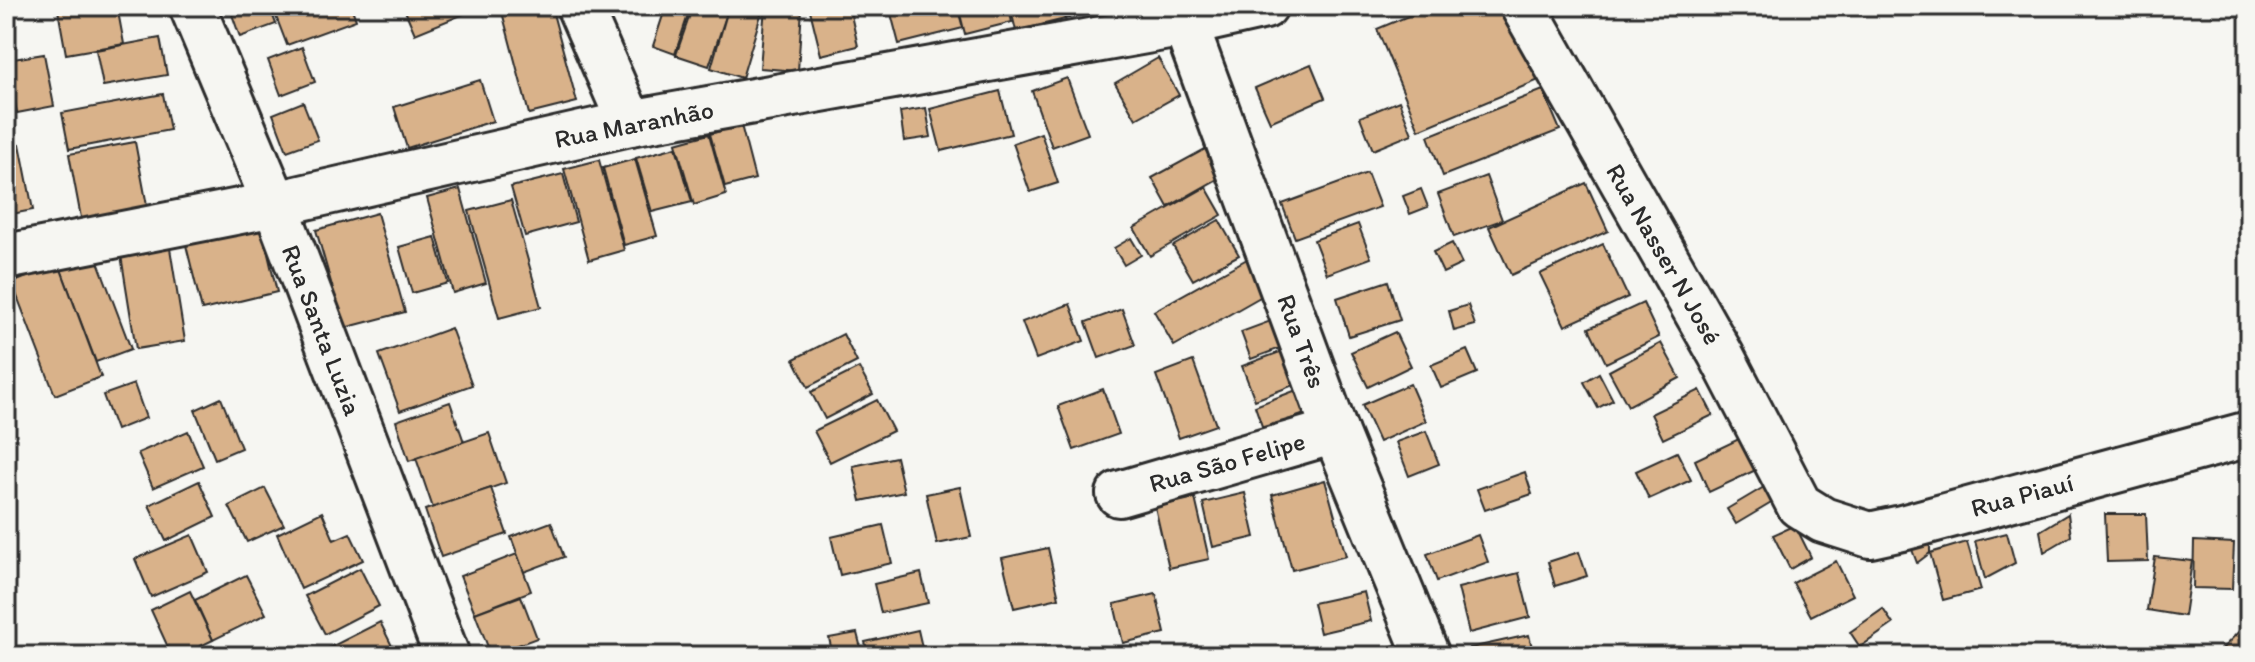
<svg xmlns="http://www.w3.org/2000/svg" width="2255" height="662" font-family="Itim,sans-serif">
	<style>
		.building { fill: #d9b28a; stroke: #2b2b2b; stroke-width: 2 }
		.lines { fill: none; stroke-linecap: round; stroke-linejoin: round }
		.street-casing { stroke: #2b2b2b; stroke-width: 50 }
		.secondary-casing { stroke: #2b2b2b; stroke-width: 50 }
		.street { stroke: #f6f6f2; stroke-width: 44 }
		.secondary { stroke: #f6f6f2; stroke-width: 44 }
		.labels { text-anchor: middle; dominant-baseline: central; stroke-width: 6; stroke-linejoin: round; paint-order: stroke }
		.street-label { font-size: 26px; fill: #2b2b2b; stroke: #f6f6f2 }
	</style>
	<rect width="100%" height="100%" fill="#f6f6f2"/>
	<filter id="ink" filterUnits="userSpaceOnUse"><feTurbulence type="fractalNoise" baseFrequency=".0125" numOctaves="2"/><feDisplacementMap in="SourceGraphic" scale="16" xChannelSelector="R" yChannelSelector="G"/><feConvolveMatrix kernelMatrix="1 2 1 2 8 2 1 2 1" color-interpolation-filters="sRGB"/></filter>
	<g filter="url(#ink)">
		<g class="building">
			<path d="M 81,6 L 117,6 L 124,44 L 66,54 L 58,10 Z"/>
			<path d="M 229,6 L 269,6 L 276,24 L 240,37 Z"/>
			<path d="M 272,6 L 351,6 L 356,20 L 287,45 Z"/>
			<path d="M 403,6 L 461,6 L 464,14 L 415,34 Z"/>
			<path d="M 526,6 L 551,6 L 577,102 L 529,114 L 502,12 Z"/>
			<path d="M 666,6 L 691,6 L 675,54 L 653,46 Z"/>
			<path d="M 693,6 L 718,6 L 728,10 L 709,66 L 676,55 Z"/>
			<path d="M 729,6 L 755,6 L 763,8 L 742,78 L 711,68 Z"/>
			<path d="M 765,6 L 802,8 L 798,71 L 760,68 Z"/>
			<path d="M 809,6 L 849,6 L 858,46 L 821,55 Z"/>
			<path d="M 889,6 L 957,6 L 963,28 L 899,44 Z"/>
			<path d="M 958,6 L 1008,6 L 1012,22 L 965,34 Z"/>
			<path d="M 1010,6 L 1061,6 L 1065,19 L 1016,31 Z"/>
			<path d="M 1061,6 L 1114,6 L 1065,19 Z"/>
			<path d="M 1432,6 L 1509,6 L 1539,80 L 1419,130 L 1377,29 Z"/>
			<path d="M 160,38 L 167,75 L 103,86 L 96,50 Z"/>
			<path d="M 302,47 L 315,82 L 281,95 L 268,60 Z"/>
			<path d="M 44,54 L 54,106 L 17,113 L 7,60 Z"/>
			<path d="M 1158,58 L 1179,95 L 1136,119 L 1115,83 Z"/>
			<path d="M 1311,64 L 1325,98 L 1270,122 L 1255,88 Z"/>
			<path d="M 1067,78 L 1088,134 L 1052,147 L 1032,91 Z"/>
			<path d="M 480,80 L 493,121 L 407,148 L 394,107 Z"/>
			<path d="M 1543,90 L 1560,130 L 1443,176 L 1428,136 Z"/>
			<path d="M 1000,91 L 1011,134 L 941,151 L 930,109 Z"/>
			<path d="M 163,94 L 170,130 L 69,149 L 62,113 Z"/>
			<path d="M 1399,101 L 1412,134 L 1373,150 L 1360,117 Z"/>
			<path d="M 303,102 L 318,140 L 287,151 L 273,114 Z"/>
			<path d="M 926,108 L 931,137 L 904,141 L 900,112 Z"/>
			<path d="M 6,109 L 12,143 L 6,144 Z"/>
			<path d="M 741,125 L 755,179 L 725,187 L 710,134 Z"/>
			<path d="M 1041,133 L 1058,183 L 1030,192 L 1013,143 Z"/>
			<path d="M 709,134 L 726,195 L 694,205 L 676,143 Z"/>
			<path d="M 135,142 L 148,211 L 82,223 L 69,154 Z"/>
			<path d="M 20,144 L 33,210 L 6,215 L 6,147 Z"/>
			<path d="M 676,147 L 692,202 L 652,212 L 636,158 Z"/>
			<path d="M 1205,149 L 1221,177 L 1168,207 L 1152,178 Z"/>
			<path d="M 635,159 L 657,236 L 624,245 L 603,168 Z"/>
			<path d="M 599,160 L 624,250 L 589,260 L 564,169 Z"/>
			<path d="M 1367,173 L 1380,207 L 1295,238 L 1282,204 Z"/>
			<path d="M 563,174 L 576,222 L 525,236 L 511,187 Z"/>
			<path d="M 1486,176 L 1502,220 L 1454,237 L 1438,194 Z"/>
			<path d="M 1586,183 L 1608,231 L 1511,275 L 1489,227 Z"/>
			<path d="M 1206,187 L 1222,215 L 1150,256 L 1134,228 Z"/>
			<path d="M 460,189 L 486,283 L 453,293 L 427,198 Z"/>
			<path d="M 1421,189 L 1428,207 L 1410,214 L 1403,196 Z"/>
			<path d="M 511,200 L 541,307 L 499,318 L 469,211 Z"/>
			<path d="M 377,213 L 405,312 L 344,328 L 316,230 Z"/>
			<path d="M 260,220 L 277,292 L 202,310 L 184,237 Z"/>
			<path d="M 1219,220 L 1239,255 L 1193,280 L 1173,246 Z"/>
			<path d="M 1358,224 L 1371,258 L 1327,274 L 1314,240 Z"/>
			<path d="M 435,237 L 448,283 L 412,293 L 399,247 Z"/>
			<path d="M 1131,238 L 1141,255 L 1124,265 L 1114,248 Z"/>
			<path d="M 169,242 L 185,341 L 136,349 L 120,249 Z"/>
			<path d="M 1452,243 L 1462,264 L 1443,273 L 1433,252 Z"/>
			<path d="M 1603,244 L 1628,297 L 1565,326 L 1540,274 Z"/>
			<path d="M 94,251 L 131,349 L 96,362 L 59,264 Z"/>
			<path d="M 1256,254 L 1276,288 L 1174,346 L 1154,311 Z"/>
			<path d="M 59,264 L 101,377 L 55,395 L 12,283 Z"/>
			<path d="M 1388,281 L 1400,320 L 1349,336 L 1337,298 Z"/>
			<path d="M 1643,303 L 1659,337 L 1606,363 L 1589,328 Z"/>
			<path d="M 1070,304 L 1084,341 L 1036,359 L 1022,322 Z"/>
			<path d="M 1468,305 L 1475,325 L 1454,331 L 1449,311 Z"/>
			<path d="M 1122,309 L 1135,345 L 1099,358 L 1086,322 Z"/>
			<path d="M 1287,315 L 1297,342 L 1251,359 L 1241,332 Z"/>
			<path d="M 451,328 L 472,385 L 400,411 L 379,354 Z"/>
			<path d="M 1395,332 L 1411,366 L 1368,387 L 1351,352 Z"/>
			<path d="M 843,334 L 857,362 L 808,387 L 794,359 Z"/>
			<path d="M 1661,343 L 1680,378 L 1628,406 L 1609,371 Z"/>
			<path d="M 1291,348 L 1304,381 L 1255,400 L 1242,366 Z"/>
			<path d="M 1467,350 L 1477,373 L 1441,388 L 1431,365 Z"/>
			<path d="M 1193,361 L 1216,425 L 1179,438 L 1156,375 Z"/>
			<path d="M 859,368 L 873,394 L 825,419 L 811,392 Z"/>
			<path d="M 1599,373 L 1613,400 L 1598,408 L 1584,382 Z"/>
			<path d="M 134,384 L 146,418 L 116,430 L 103,395 Z"/>
			<path d="M 1410,384 L 1426,421 L 1379,442 L 1362,405 Z"/>
			<path d="M 1307,386 L 1316,410 L 1263,429 L 1255,406 Z"/>
			<path d="M 1103,389 L 1119,434 L 1074,450 L 1058,406 Z"/>
			<path d="M 1700,390 L 1713,415 L 1663,439 L 1651,414 Z"/>
			<path d="M 221,398 L 241,448 L 215,459 L 195,410 Z"/>
			<path d="M 877,400 L 893,431 L 830,462 L 814,431 Z"/>
			<path d="M 450,402 L 464,442 L 409,461 L 396,421 Z"/>
			<path d="M 188,431 L 203,466 L 153,488 L 138,453 Z"/>
			<path d="M 1426,431 L 1439,464 L 1409,476 L 1396,442 Z"/>
			<path d="M 489,433 L 506,483 L 433,508 L 416,458 Z"/>
			<path d="M 1743,437 L 1758,469 L 1709,492 L 1695,460 Z"/>
			<path d="M 1677,452 L 1691,480 L 1649,499 L 1636,471 Z"/>
			<path d="M 896,457 L 904,492 L 861,501 L 853,466 Z"/>
			<path d="M 1525,472 L 1532,494 L 1485,510 L 1477,489 Z"/>
			<path d="M 1325,480 L 1346,556 L 1292,570 L 1272,495 Z"/>
			<path d="M 199,481 L 215,517 L 166,541 L 149,505 Z"/>
			<path d="M 960,487 L 971,537 L 937,544 L 926,494 Z"/>
			<path d="M 1764,487 L 1773,502 L 1736,524 L 1727,509 Z"/>
			<path d="M 265,488 L 284,525 L 247,542 L 229,506 Z"/>
			<path d="M 491,488 L 507,534 L 441,557 L 425,510 Z"/>
			<path d="M 1245,493 L 1255,537 L 1213,547 L 1203,503 Z"/>
			<path d="M 1195,498 L 1209,559 L 1169,568 L 1155,507 Z"/>
			<path d="M 322,512 L 334,540 L 350,533 L 363,560 L 301,589 L 277,534 Z"/>
			<path d="M 2068,514 L 2071,536 L 2044,552 L 2040,531 Z"/>
			<path d="M 2105,514 L 2146,514 L 2148,561 L 2107,562 Z"/>
			<path d="M 551,522 L 564,557 L 524,572 L 511,537 Z"/>
			<path d="M 883,525 L 892,563 L 840,575 L 831,537 Z"/>
			<path d="M 1795,525 L 1811,557 L 1790,569 L 1773,535 Z"/>
			<path d="M 2007,533 L 2015,563 L 1985,579 L 1975,541 Z"/>
			<path d="M 192,535 L 208,572 L 151,597 L 135,559 Z"/>
			<path d="M 1478,535 L 1488,562 L 1437,581 L 1427,554 Z"/>
			<path d="M 1930,541 L 1930,553 L 1917,563 L 1911,547 Z"/>
			<path d="M 2194,541 L 2234,543 L 2232,589 L 2193,588 Z"/>
			<path d="M 1967,542 L 1981,590 L 1943,600 L 1930,553 Z"/>
			<path d="M 1048,548 L 1059,598 L 1014,608 L 1002,558 Z"/>
			<path d="M 1579,552 L 1587,576 L 1555,586 L 1548,562 Z"/>
			<path d="M 517,554 L 531,591 L 475,613 L 460,576 Z"/>
			<path d="M 2155,557 L 2192,561 L 2184,616 L 2147,610 Z"/>
			<path d="M 1836,561 L 1853,595 L 1811,616 L 1793,583 Z"/>
			<path d="M 360,568 L 379,606 L 325,634 L 305,596 Z"/>
			<path d="M 921,573 L 928,603 L 881,613 L 874,584 Z"/>
			<path d="M 1519,573 L 1530,617 L 1469,633 L 1458,588 Z"/>
			<path d="M 246,575 L 266,614 L 213,640 L 195,600 Z"/>
			<path d="M 190,591 L 213,640 L 180,656 L 172,656 L 151,610 Z"/>
			<path d="M 1364,592 L 1371,621 L 1320,633 L 1313,603 Z"/>
			<path d="M 1156,594 L 1165,633 L 1123,643 L 1114,604 Z"/>
			<path d="M 521,596 L 537,638 L 491,655 L 475,613 Z"/>
			<path d="M 1883,609 L 1893,624 L 1860,647 L 1850,632 Z"/>
			<path d="M 2249,621 L 2249,656 L 2219,656 L 2217,654 Z"/>
			<path d="M 380,622 L 397,656 L 325,656 L 323,651 Z"/>
			<path d="M 918,630 L 924,656 L 869,656 L 865,642 Z"/>
			<path d="M 857,633 L 863,656 L 833,656 L 829,638 Z"/>
			<path d="M 1529,635 L 1534,656 L 1472,656 L 1470,648 Z"/>
			<path d="M 1404,643 L 1407,656 L 1355,656 L 1355,655 Z"/>
			<path d="M 524,647 L 527,656 L 504,656 Z"/>
		</g>
		<g class="lines">
			<defs>
				<g id="street">
					<path d="M 192,6 L 275,204 L 447,656"/>
					<path d="M 579,6 L 630,123"/>
					<path d="M 1523,6 L 1721,355 L 1799,505 L 1823,520 L 1870,535 L 1902,528 L 2249,434"/>
					<path d="M 1185,24 L 1335,431 L 1427,656"/>
					<path d="M 1119,494 L 1335,431"/>
				</g>
				<path id="secondary" d="M 6,257 L 275,204 L 630,123 L 1185,24 L 1265,6"/>
			</defs>
			<use href="#street" class="street-casing"/>
			<use href="#secondary" class="secondary-casing"/>
			<use href="#street" class="street"/>
			<use href="#secondary" class="secondary"/>
		</g>
	</g>
	<g class="labels">
		<g class="street-label">
			<text transform="translate(634 124) rotate(-11)">Rua Maranhão</text>
			<text transform="translate(1664 254) rotate(60)">Rua Nasser N José</text>
			<text transform="translate(322 330) rotate(69)">Rua Santa Luzia</text>
			<text transform="translate(1302 341) rotate(70)">Rua Três</text>
			<text transform="translate(1227 462) rotate(-16)">Rua São Felipe</text>
			<text transform="translate(2022 495) rotate(-15)">Rua Piauí</text>
		</g>
	</g>
	<rect width="2255" height="662" fill="none" stroke="#f6f6f2" stroke-width="32"/>
	<rect x="16" y="16" width="2223" height="630" fill="none" stroke="#2b2b2b" stroke-width="3" filter="url(#ink)"/>
</svg>
